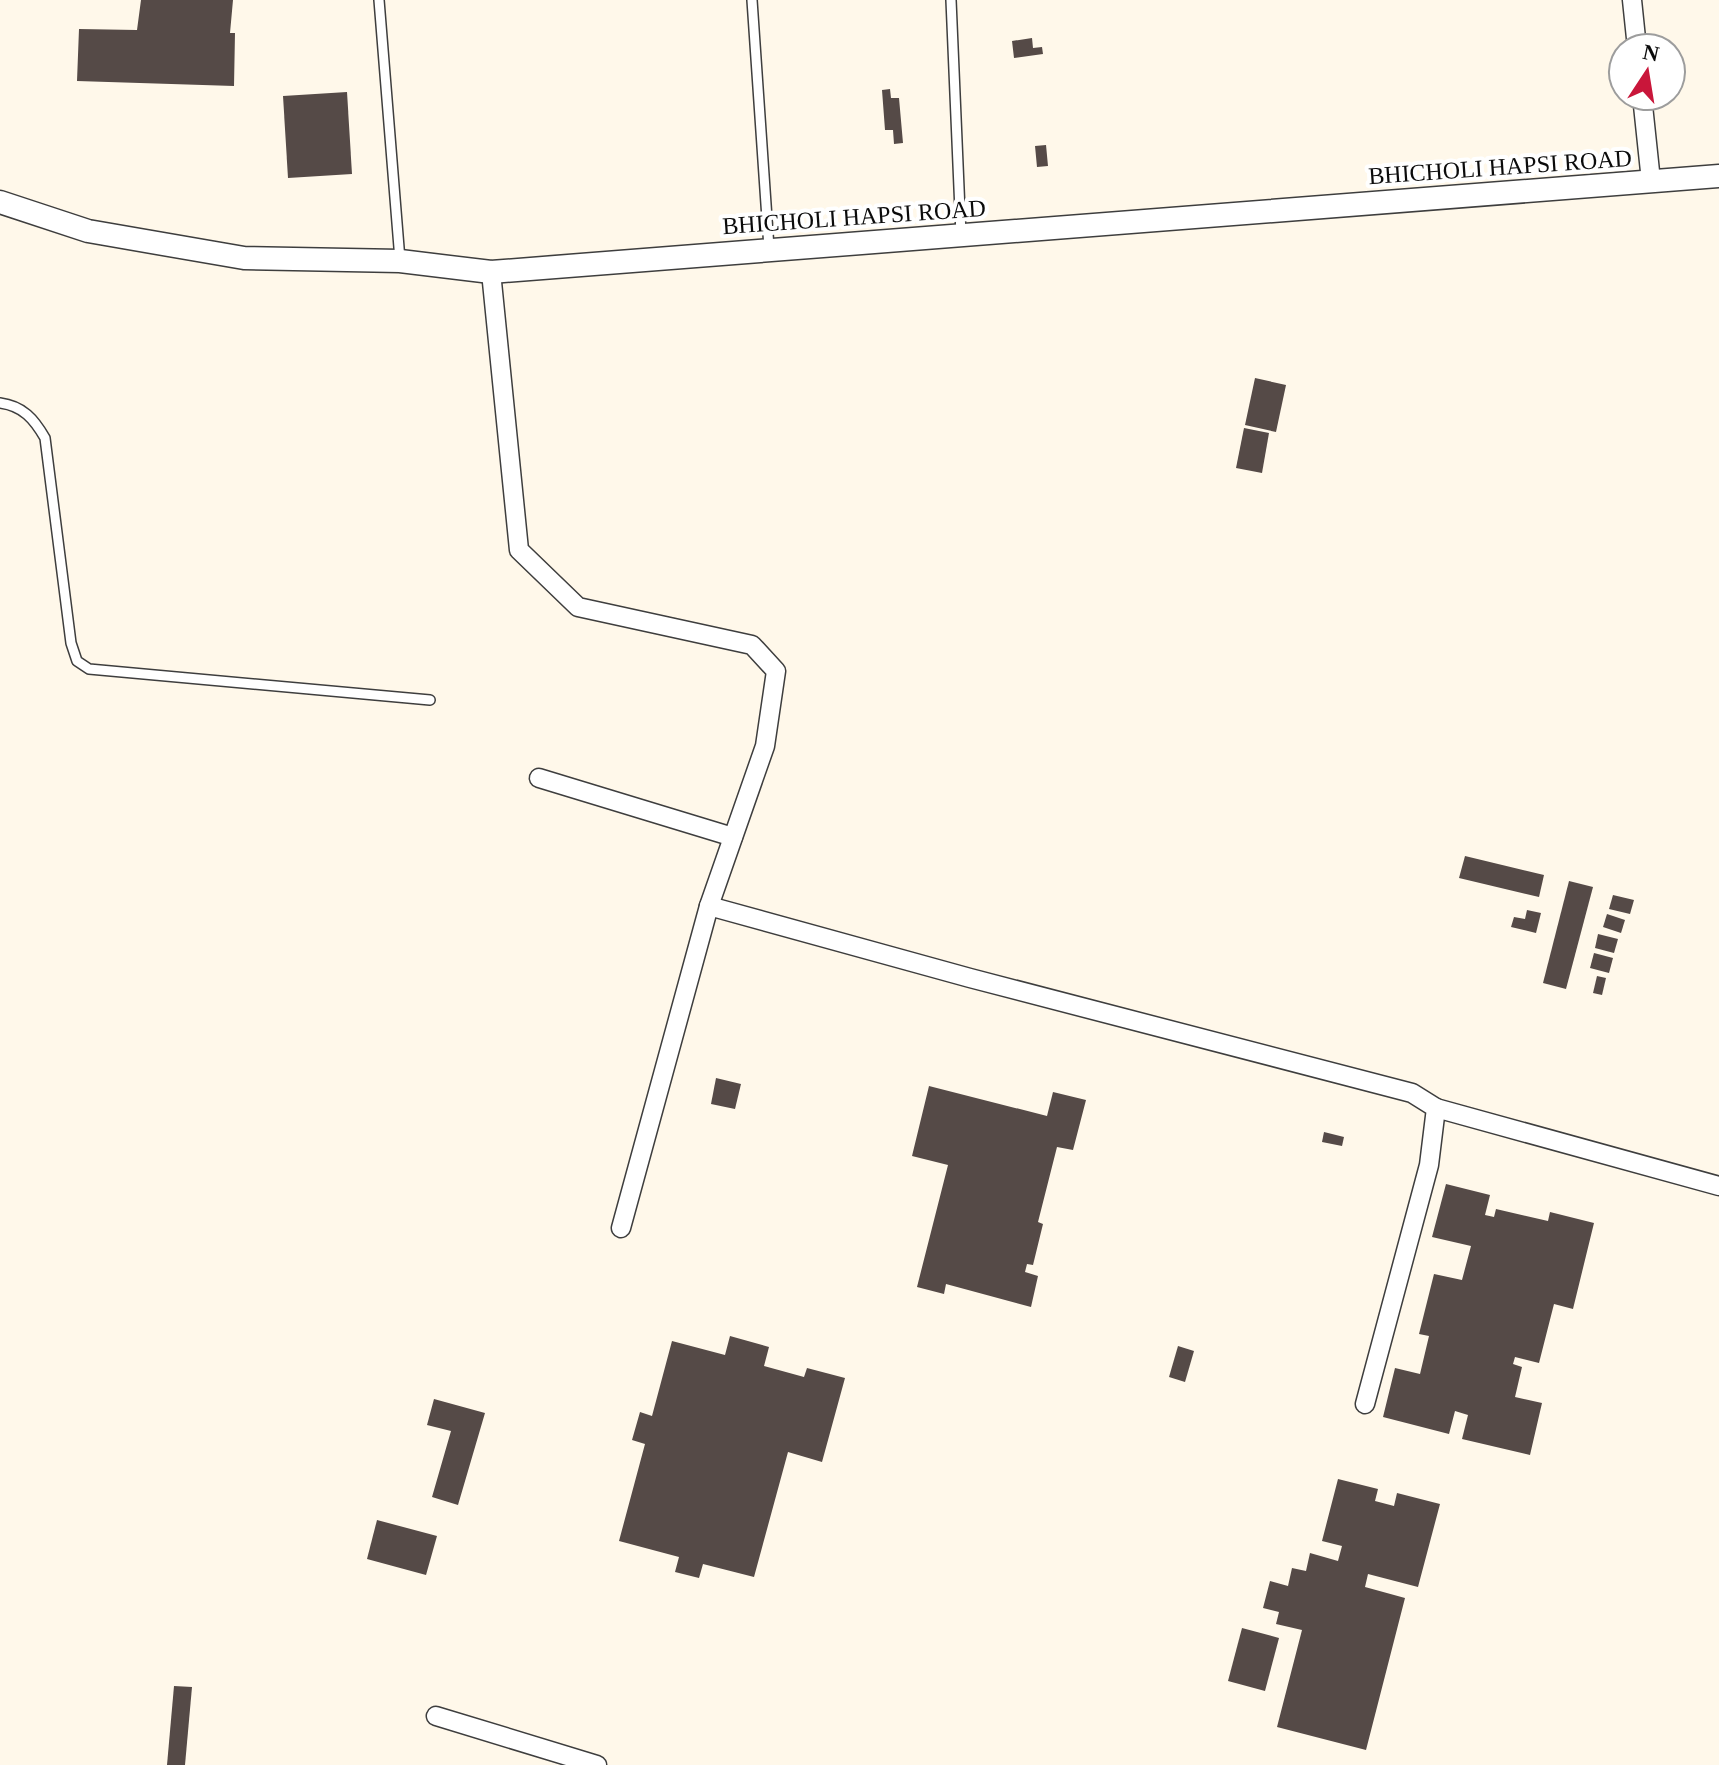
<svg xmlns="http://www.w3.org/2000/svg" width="1719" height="1765" font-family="Georgia,serif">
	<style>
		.building { fill: #554a47 }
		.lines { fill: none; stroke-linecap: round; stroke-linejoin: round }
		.service-casing { stroke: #3e3e3e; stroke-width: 12 }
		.minor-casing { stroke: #3e3e3e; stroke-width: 21 }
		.tertiary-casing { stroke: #3e3e3e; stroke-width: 25 }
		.service { stroke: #fff; stroke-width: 9 }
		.minor { stroke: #fff; stroke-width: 18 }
		.tertiary { stroke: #fff; stroke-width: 22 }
		.labels { text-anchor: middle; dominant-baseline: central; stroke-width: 8; stroke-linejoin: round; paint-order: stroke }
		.street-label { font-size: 24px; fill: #0b0b0b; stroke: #fff }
	</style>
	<rect width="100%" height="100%" fill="#fff8ea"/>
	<g class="building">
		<path d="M 141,0 L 233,0 L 230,33 L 235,33 L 234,86 L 77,81 L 79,29 L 137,30 Z"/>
		<path d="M 1032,38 L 1033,48 L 1042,47 L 1043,54 L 1014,58 L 1012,41 Z"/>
		<path d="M 890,89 L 891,98 L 899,98 L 903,143 L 894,144 L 893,130 L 885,130 L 882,90 Z"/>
		<path d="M 347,92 L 352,174 L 288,178 L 283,96 Z"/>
		<path d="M 1046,145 L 1048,166 L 1037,167 L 1035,146 Z"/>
		<path d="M 1255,378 L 1286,385 L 1276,432 L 1245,425 Z"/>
		<path d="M 1244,428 L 1269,433 L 1262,473 L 1236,468 Z"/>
		<path d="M 1465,856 L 1544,875 L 1539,897 L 1459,878 Z"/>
		<path d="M 1569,881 L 1593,887 L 1566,989 L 1543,983 Z"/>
		<path d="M 1613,895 L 1634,900 L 1630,914 L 1609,909 Z"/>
		<path d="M 1527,910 L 1541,913 L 1536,933 L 1511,927 L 1514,917 L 1525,919 Z"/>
		<path d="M 1607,914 L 1625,920 L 1621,933 L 1603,927 Z"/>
		<path d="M 1598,934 L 1618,939 L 1614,953 L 1595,948 Z"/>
		<path d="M 1594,953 L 1613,958 L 1609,973 L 1590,968 Z"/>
		<path d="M 1597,976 L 1606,978 L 1602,995 L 1593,993 Z"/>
		<path d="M 716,1078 L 741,1084 L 735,1109 L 711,1104 Z"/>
		<path d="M 929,1086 L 1047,1116 L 1053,1092 L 1086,1100 L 1073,1150 L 1057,1147 L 1038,1222 L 1043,1224 L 1033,1265 L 1027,1264 L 1025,1272 L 1038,1276 L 1031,1307 L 946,1284 L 944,1294 L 917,1287 L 948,1165 L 912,1156 Z"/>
		<path d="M 1324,1132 L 1344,1137 L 1342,1146 L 1322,1142 Z"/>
		<path d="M 1446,1184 L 1490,1195 L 1485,1215 L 1494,1217 L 1496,1209 L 1548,1221 L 1550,1212 L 1594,1223 L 1573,1309 L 1554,1304 L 1539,1363 L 1515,1357 L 1513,1364 L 1522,1367 L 1515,1397 L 1542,1403 L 1530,1455 L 1462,1439 L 1468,1415 L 1455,1411 L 1449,1434 L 1383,1417 L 1395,1368 L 1420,1374 L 1429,1336 L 1419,1334 L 1434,1274 L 1462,1280 L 1471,1246 L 1432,1237 Z"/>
		<path d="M 730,1336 L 769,1347 L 764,1366 L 804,1377 L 807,1368 L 845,1378 L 822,1462 L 788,1452 L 754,1577 L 703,1564 L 699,1578 L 675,1572 L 679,1557 L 619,1541 L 645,1444 L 632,1440 L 640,1412 L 652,1416 L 672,1341 L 725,1355 Z"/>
		<path d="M 1178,1346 L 1194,1351 L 1185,1382 L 1169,1377 Z"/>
		<path d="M 434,1399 L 485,1413 L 458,1505 L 432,1497 L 451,1431 L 427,1425 Z"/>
		<path d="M 1338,1479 L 1378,1489 L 1375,1501 L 1394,1506 L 1397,1493 L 1440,1504 L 1418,1587 L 1368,1574 L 1365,1587 L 1405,1598 L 1366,1750 L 1277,1727 L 1302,1630 L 1276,1624 L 1279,1612 L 1263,1608 L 1270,1581 L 1288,1586 L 1292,1568 L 1306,1571 L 1310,1553 L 1338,1561 L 1342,1546 L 1322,1541 Z"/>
		<path d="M 377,1520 L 437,1536 L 426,1575 L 367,1559 Z"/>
		<path d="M 1242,1628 L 1279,1638 L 1265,1691 L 1228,1681 Z"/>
		<path d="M 174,1686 L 192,1687 L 185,1765 L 167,1765 Z"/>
	</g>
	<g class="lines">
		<defs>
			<g id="service">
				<path d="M 379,0 L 400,260"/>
				<path d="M 752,0 L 769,248"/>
				<path d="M 951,0 L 961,235"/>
				<path d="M 0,403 C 23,406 34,419 45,438 L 71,643 L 77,661 L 89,669 L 430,700"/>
			</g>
			<g id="minor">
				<path d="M 1632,0 L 1637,48"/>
				<path d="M 1642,96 L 1651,181"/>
				<path d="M 491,272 L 519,550 L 578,607 L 752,645 L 776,671 L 765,746 L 709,906 L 621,1228"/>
				<path d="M 539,778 L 733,837"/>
				<path d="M 709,906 L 970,978 L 1412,1093 L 1436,1108 L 1429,1165 L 1365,1404"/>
				<path d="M 1436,1108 L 1719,1186"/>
				<path d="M 436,1716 L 597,1765"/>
			</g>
			<path id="tertiary" d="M 0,202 L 88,231 L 244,258 L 400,261 L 491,272 L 1719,176"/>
		</defs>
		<use href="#service" class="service-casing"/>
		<use href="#minor" class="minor-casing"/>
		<use href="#tertiary" class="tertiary-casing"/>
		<use href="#service" class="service"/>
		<use href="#minor" class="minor"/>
		<use href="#tertiary" class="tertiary"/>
	</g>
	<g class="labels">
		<g class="street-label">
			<text transform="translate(1500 167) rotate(-4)">BHICHOLI HAPSI ROAD</text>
			<text transform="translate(854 217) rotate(-4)">BHICHOLI HAPSI ROAD</text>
		</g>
	</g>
	<g transform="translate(1647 72) rotate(12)"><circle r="38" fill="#ffffff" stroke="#9d9d9d" stroke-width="2"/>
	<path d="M0-6L14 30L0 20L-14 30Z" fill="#c9163a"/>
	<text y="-12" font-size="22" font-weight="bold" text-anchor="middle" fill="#0b0b0b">N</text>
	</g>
</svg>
